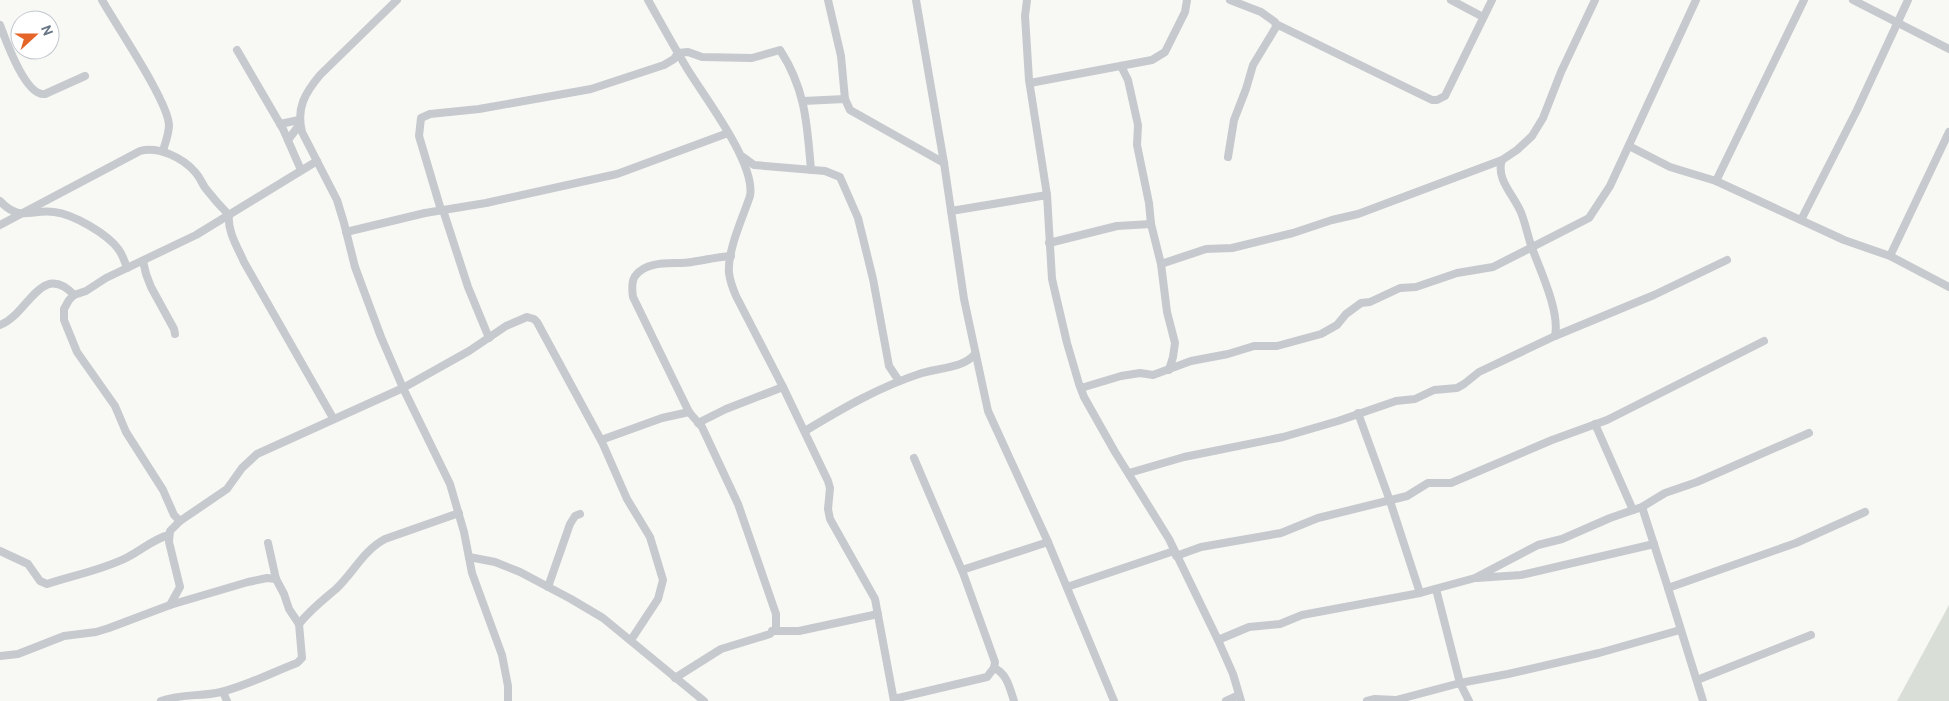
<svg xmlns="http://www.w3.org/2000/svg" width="1949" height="701" font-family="Cabin,sans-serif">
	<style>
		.green { fill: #d9dfd6 }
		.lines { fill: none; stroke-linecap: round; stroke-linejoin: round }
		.street { stroke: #c6c9cd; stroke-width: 8 }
	</style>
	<rect width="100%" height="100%" fill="#f8f8f5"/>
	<path class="green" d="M 1949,605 L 1949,701 L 1897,701 Z"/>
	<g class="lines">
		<g class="street">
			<path d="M 102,0 C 116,25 168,101 169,125 C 169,134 165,143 163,151"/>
			<path d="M 397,0 L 320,75 C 305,93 296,108 302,132 L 337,200 L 344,223 L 355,267 L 381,337 L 403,388 L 450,484 L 464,532 L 472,573 L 502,655 L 508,686 L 508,701"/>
			<path d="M 648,0 C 661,23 674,47 688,70 C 706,99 756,164 750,196 C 743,217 727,251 729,273 C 730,281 733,289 736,296 L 783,387 L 828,481 L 830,488 L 828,509 L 830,519 L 875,599 L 894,701"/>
			<path d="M 828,0 L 841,56 L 845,99 L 850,110 L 944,163"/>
			<path d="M 916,0 L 944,163 L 964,299 L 988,411 L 1048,542 L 1114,701"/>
			<path d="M 1027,0 L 1025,16 L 1029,80 L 1047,195 L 1052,279 L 1067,343 L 1079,384 L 1084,397 L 1115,452 L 1169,539 L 1218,640 L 1233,674 L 1241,701"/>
			<path d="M 1451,0 L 1483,17"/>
			<path d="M 1853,0 L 1949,49"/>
			<path d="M 1276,24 L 1432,100 L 1437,100 L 1445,96 L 1492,0"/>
			<path d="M 0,25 C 6,41 26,97 45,94 L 85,76"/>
			<path d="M 237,50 L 283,129 L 301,170"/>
			<path d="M 1121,66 L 1128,80 L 1138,125 L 1137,145 L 1149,203 L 1151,224 L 1161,264 L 1167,312 L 1175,343 L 1173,357 L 1169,370"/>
			<path d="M 1030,83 L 1152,60 L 1165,52 L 1185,12 L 1187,0"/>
			<path d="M 803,101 L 845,99"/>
			<path d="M 280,124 L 299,120"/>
			<path d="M 288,140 L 300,124"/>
			<path d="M 1629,146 L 1670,167 L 1716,181 L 1844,240 L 1890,256 L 1949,287"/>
			<path d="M 743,157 L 754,165 L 825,171 L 840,177 L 858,218 L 873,279 L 889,366 L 899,381"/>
			<path d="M 1228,157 L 1234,120 L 1246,89 L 1253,65 L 1276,27 L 1275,22 L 1261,12 L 1230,0"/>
			<path d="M 1716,181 L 1804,0"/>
			<path d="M 0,201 C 19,222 31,209 54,212 C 73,214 108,234 119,250 C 123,256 125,262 127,268"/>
			<path d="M 441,210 L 419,136 L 421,118 L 430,114 L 479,109 L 591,89 L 664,65 L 674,59 L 678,53 L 688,52 L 702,57 L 752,58 L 780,50 C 806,90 807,125 811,170"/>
			<path d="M 443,210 L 468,287 L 489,338"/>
			<path d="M 951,211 L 1047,195"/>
			<path d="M 1801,220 L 1857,110 L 1908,0"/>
			<path d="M 0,225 L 140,151 C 159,146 183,158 195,172 C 200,177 202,184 206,189 C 213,198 221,207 229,215 C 227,231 238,248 244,262 L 333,418"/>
			<path d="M 346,232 L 425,213 L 486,203 L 617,174 L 728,133"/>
			<path d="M 1049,243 L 1117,226 L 1151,224"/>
			<path d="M 1890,256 L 1949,132"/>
			<path d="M 143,261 L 146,274 L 151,287 L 174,329 L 175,334"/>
			<path d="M 1161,264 L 1206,249 L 1232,248 L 1293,233 L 1332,220 L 1358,214 L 1502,160"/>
			<path d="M 0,325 C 28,315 41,260 74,295"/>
			<path d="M 1555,336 C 1560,312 1541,272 1532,248 C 1528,237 1526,226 1522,215 C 1516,197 1495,180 1502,160 L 1517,150 L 1532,136 L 1543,118 L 1561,72 L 1595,0"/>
			<path d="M 1081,388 L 1121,376 L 1140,373 L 1153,375 L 1191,361 L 1228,354 L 1254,346 L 1277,346 L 1321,334 L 1337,325 L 1346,314 L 1361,303 L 1370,302 L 1400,288 L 1416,287 L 1457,273 L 1493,267 L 1589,218 L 1610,186 L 1696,0"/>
			<path d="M 1358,413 L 1390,501 L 1420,593"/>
			<path d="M 698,423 L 726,409 L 783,387"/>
			<path d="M 1595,424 L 1633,510"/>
			<path d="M 805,431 C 843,408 879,387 922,373 C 938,368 964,368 975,354"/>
			<path d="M 601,440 L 662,418 L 689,412"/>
			<path d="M 1129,473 L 1184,457 L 1283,437 L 1338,421 L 1396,401 L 1415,399 L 1434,390 L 1457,388 L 1464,384 L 1479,372 L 1555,336 L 1654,295 L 1727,260"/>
			<path d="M 1642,507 L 1668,588 L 1796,543 L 1865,512"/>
			<path d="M 180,521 L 174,515 L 163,490 L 126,432 L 115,406 L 77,352 L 64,320 L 64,309 L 69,300 L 74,295 L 86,291 L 106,278 L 196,235 L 317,161"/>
			<path d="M 0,551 L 28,564 L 40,581 L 47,584 C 74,575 103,570 128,557 C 142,550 153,539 169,535"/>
			<path d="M 1176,556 L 1201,547 L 1281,533 L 1318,518 L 1407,496 L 1428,483 L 1451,483 L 1458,480 L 1552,440 L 1607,420 L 1764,341"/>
			<path d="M 469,557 L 495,562 L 520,572 L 571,599 L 603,618 L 704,701"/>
			<path d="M 962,570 L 1048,542"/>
			<path d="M 1477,578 L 1521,575 L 1654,544"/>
			<path d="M 548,587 L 570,524 L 575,516 L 580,514"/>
			<path d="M 1067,587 L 1174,551"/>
			<path d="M 1668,588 L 1703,701"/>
			<path d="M 1436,589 L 1460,683 L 1469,701"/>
			<path d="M 170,605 L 180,587 L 169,542 L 170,531 L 180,521 L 227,489 L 242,468 L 257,454 L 403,388 L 469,351 L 506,326 L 527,317 L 534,319 L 537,322 L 602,442 L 627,499 L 650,537 L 663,580 L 658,599 L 631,640"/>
			<path d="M 299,624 C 310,610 323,600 336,589 C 353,573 364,550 385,539 L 459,513"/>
			<path d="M 772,631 L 799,631 L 878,614"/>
			<path d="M 1218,640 L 1249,627 L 1280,624 L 1302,615 L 1420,593 L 1475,578 L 1538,545 L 1562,539 L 1610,518 L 1642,507 L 1665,493 L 1697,482 L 1809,433"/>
			<path d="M 0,656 L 18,654 L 64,636 L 96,632 L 109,628 L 170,605 L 248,582 L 267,578 L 276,579"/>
			<path d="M 994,668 C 1007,673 1010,689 1014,701"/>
			<path d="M 675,678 L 721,649 L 770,634 L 776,628 L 776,614 L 738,504 L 702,427 L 689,412 L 633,297 C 632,290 631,280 636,275 C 649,259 675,265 692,262 C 705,260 717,257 731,256"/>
			<path d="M 1697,680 L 1811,635"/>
			<path d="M 223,692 L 227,701"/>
			<path d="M 894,699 L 987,677 L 994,668 L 995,662 L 963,573 L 914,458"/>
			<path d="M 161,701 C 182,693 200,697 221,692 C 246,686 273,672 297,663 L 302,658 L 299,624 L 289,609 L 284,594 L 276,579 L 268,543"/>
			<path d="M 1226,701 L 1239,695"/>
			<path d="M 1367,701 L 1375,699 L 1396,700 L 1460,683 L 1508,674 L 1599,653 L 1680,630"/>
		</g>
	</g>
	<g transform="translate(35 35) rotate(69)"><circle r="24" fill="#ffffff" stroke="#c2c8cf"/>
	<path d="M0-4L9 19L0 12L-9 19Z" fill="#e56528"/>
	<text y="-8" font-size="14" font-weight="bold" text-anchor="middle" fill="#677586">N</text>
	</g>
</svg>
